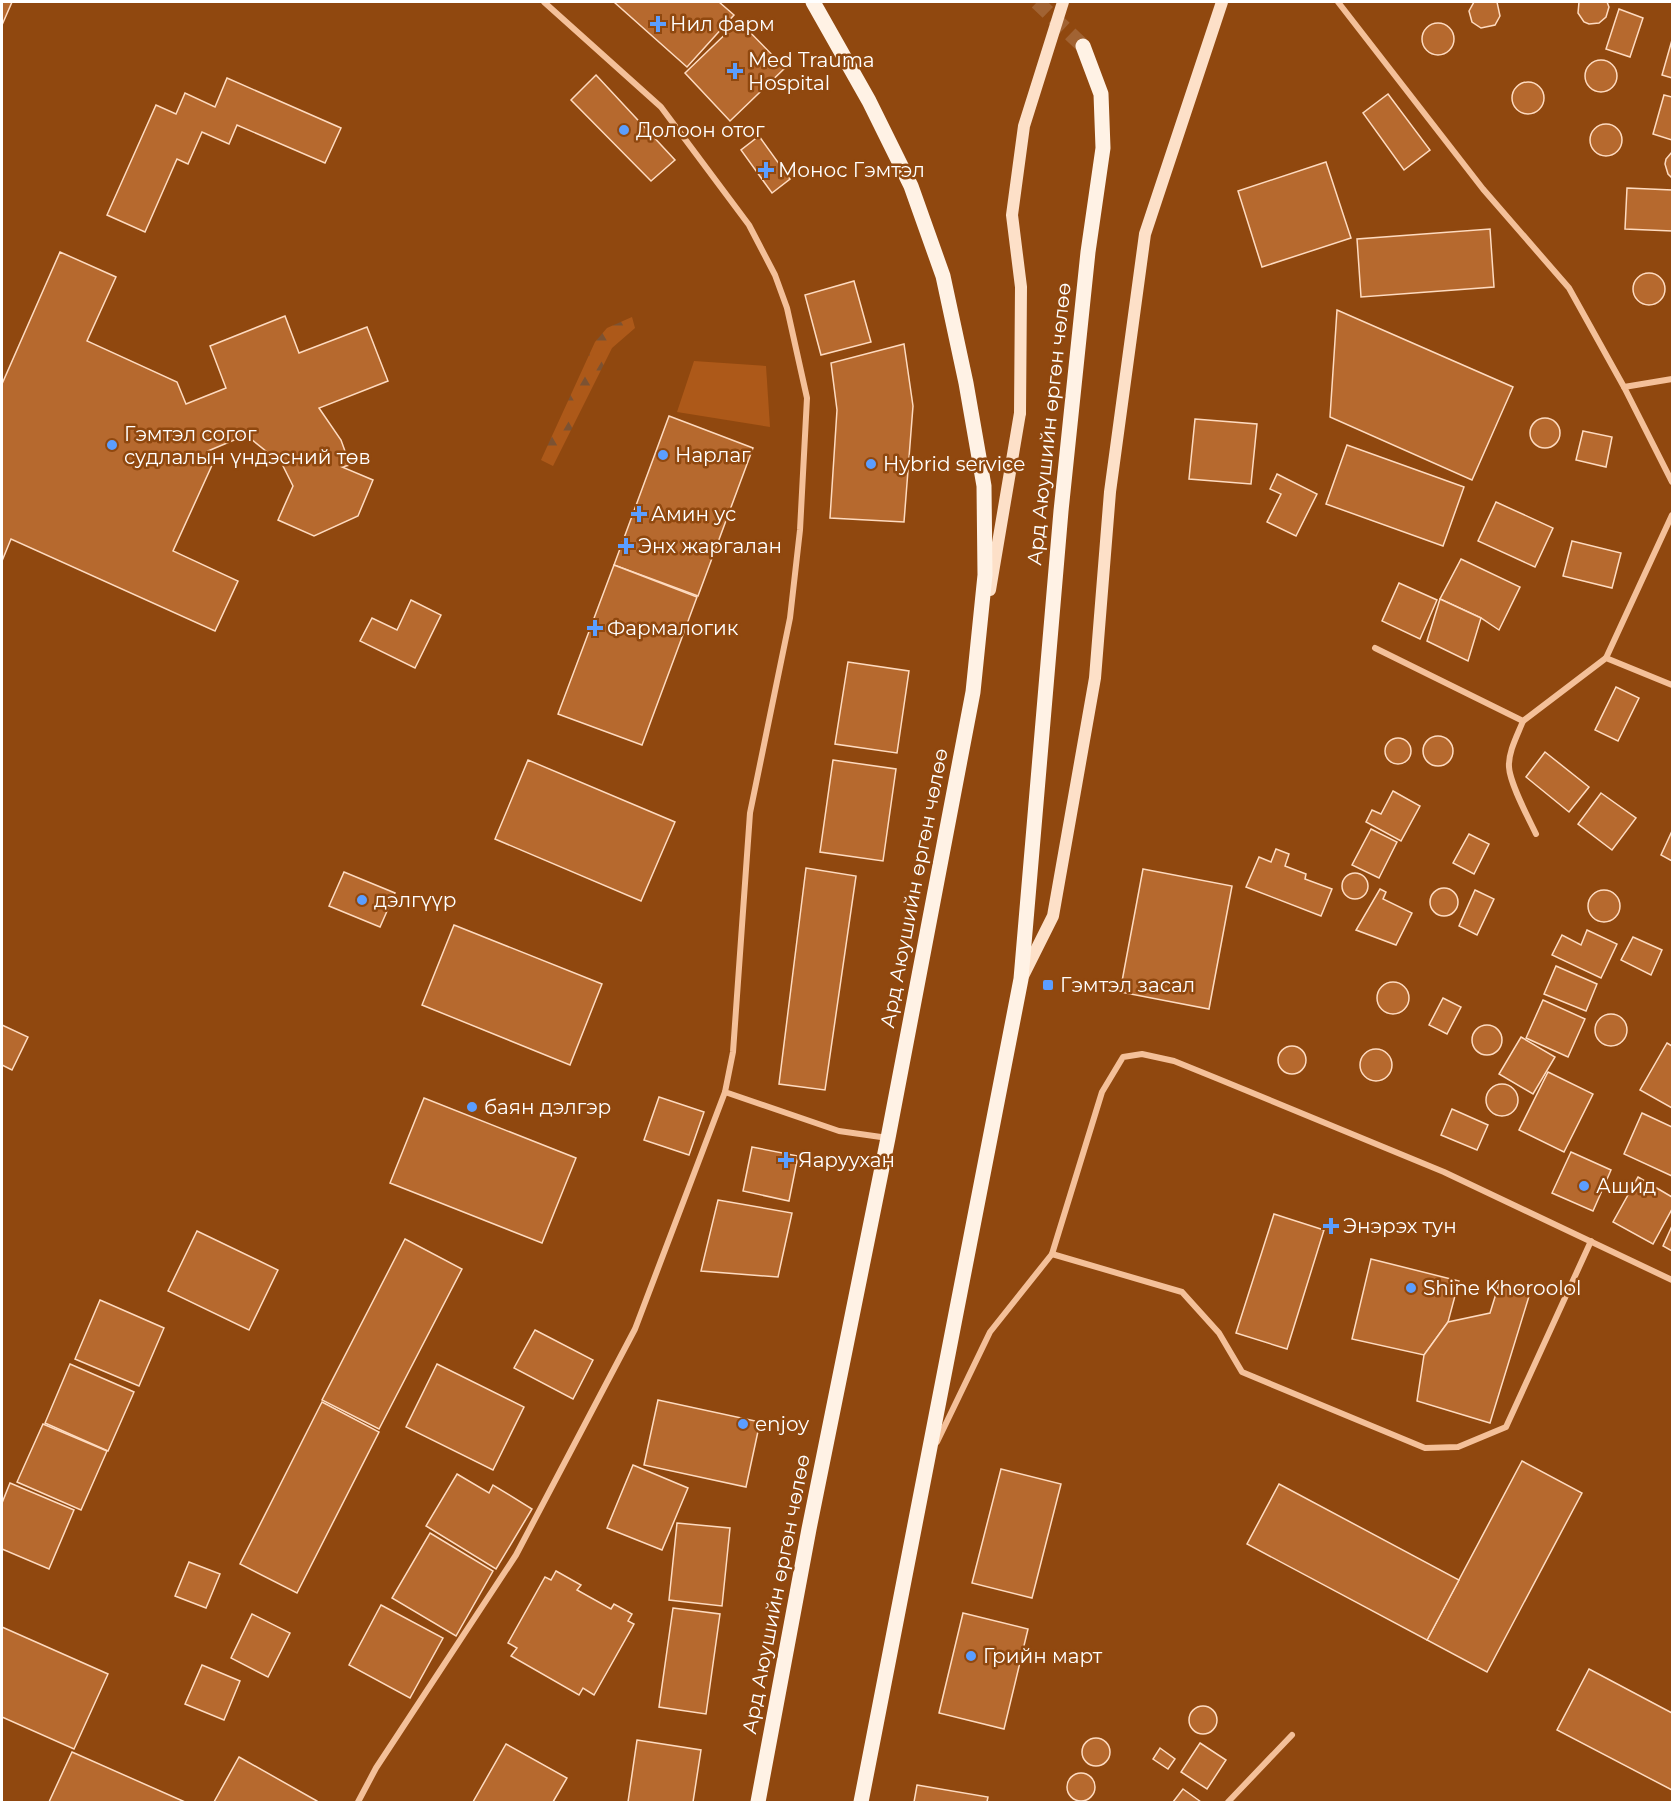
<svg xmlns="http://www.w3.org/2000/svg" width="1674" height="1804" font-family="Montserrat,sans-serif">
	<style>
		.green { fill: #ad5919 }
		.forest { fill: url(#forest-firs) }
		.building { fill: #b6692e; stroke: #fedbc0; stroke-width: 1.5 }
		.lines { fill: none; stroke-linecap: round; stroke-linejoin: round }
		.primary-tunnel { stroke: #a16333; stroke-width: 15; stroke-dasharray: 15 8; stroke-linecap: butt }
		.street { stroke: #f4c099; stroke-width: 6 }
		.secondary { stroke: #fde0c8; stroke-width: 12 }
		.primary { stroke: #fff2e5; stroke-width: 15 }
		.secondary-bridge { stroke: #fde0c8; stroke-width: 12 }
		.poi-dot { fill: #5b9eff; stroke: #90480f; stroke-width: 2 }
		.labels { text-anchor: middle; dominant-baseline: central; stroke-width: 5; stroke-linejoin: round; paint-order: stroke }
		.poi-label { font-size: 20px; fill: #fff; stroke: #90480f; text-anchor: start }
		.street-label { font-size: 20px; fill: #fff; stroke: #90480f }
	</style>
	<defs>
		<pattern id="forest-firs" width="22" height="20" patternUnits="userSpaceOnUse" patternTransform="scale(1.5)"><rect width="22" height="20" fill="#ad5919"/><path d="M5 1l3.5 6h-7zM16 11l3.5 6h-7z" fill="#7c5232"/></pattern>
	</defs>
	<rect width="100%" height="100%" fill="#90480f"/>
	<path class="green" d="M 694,361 L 766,366 L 770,427 L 677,412 Z"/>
	<path class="forest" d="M 632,317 L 635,328 L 612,348 L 553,466 L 541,460 L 595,342 L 607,328 Z"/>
	<g class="building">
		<path d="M 2,2 L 12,2 L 2,25 Z"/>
		<path d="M 614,2 L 719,2 L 734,15 L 687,67 Z"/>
		<path d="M 1474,2 L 1497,2 L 1500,16 L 1495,25 L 1481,28 L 1472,22 L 1469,11 Z"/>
		<path d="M 1579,2 L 1607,2 L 1609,7 L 1606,17 L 1599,23 L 1589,24 L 1584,22 L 1578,13 Z"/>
		<path d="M 1619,9 L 1643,18 L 1630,57 L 1606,49 Z"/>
		<path d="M 739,21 L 785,68 L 730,121 L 685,73 Z"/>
		<circle cx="1438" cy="39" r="16"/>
		<path d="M 1672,40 L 1672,78 L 1662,75 Z"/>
		<circle cx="1601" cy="76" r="16"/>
		<path d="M 596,75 L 675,160 L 651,181 L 571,100 Z"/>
		<path d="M 227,78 L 341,128 L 325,163 L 237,125 L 229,144 L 202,132 L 188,164 L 177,159 L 145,232 L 107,215 L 156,105 L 176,114 L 185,93 L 215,107 Z"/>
		<circle cx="1528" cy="98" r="16"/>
		<path d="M 1388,94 L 1430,150 L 1404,170 L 1363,113 Z"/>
		<path d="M 1664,95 L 1672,97 L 1672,140 L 1653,134 Z"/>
		<circle cx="1606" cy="140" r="16"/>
		<path d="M 759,136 L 790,179 L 772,193 L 741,150 Z"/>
		<path d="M 1672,152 L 1672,178 L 1668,174 L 1665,164 L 1666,159 Z"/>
		<path d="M 1326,162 L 1351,238 L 1262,267 L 1238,191 Z"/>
		<path d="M 1627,188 L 1672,190 L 1672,231 L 1625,229 Z"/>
		<path d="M 1490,229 L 1494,287 L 1361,297 L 1357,239 Z"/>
		<path d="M 60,252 L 116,277 L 87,341 L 177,382 L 186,404 L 226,388 L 210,346 L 285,316 L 299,353 L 367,327 L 388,381 L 319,408 L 341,440 L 350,465 L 342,467 L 373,480 L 358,516 L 314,536 L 278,520 L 293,486 L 282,464 L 246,435 L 208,451 L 213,463 L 173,551 L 238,581 L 215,631 L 11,539 L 2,561 L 2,384 Z"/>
		<circle cx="1649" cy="289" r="16"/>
		<path d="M 854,281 L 871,342 L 821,355 L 805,295 Z"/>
		<path d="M 1337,310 L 1513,387 L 1472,480 L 1330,417 Z"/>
		<path d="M 904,344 L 913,406 L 904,522 L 830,518 L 837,410 L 831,363 Z"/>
		<path d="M 669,416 L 753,448 L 698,596 L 614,565 Z"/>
		<circle cx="1545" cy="433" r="15"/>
		<path d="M 1195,419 L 1257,424 L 1251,484 L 1189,479 Z"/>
		<path d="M 1583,431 L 1612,437 L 1606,467 L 1576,460 Z"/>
		<path d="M 1347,445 L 1464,487 L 1443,546 L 1326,504 Z"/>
		<path d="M 1277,474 L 1317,494 L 1296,536 L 1267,522 L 1281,494 L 1270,489 Z"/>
		<path d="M 1496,502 L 1553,528 L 1535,567 L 1478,541 Z"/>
		<path d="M 1572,541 L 1621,553 L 1612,588 L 1563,576 Z"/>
		<path d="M 1461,559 L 1520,587 L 1499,630 L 1481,618 L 1440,599 Z"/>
		<path d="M 614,565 L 697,597 L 642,745 L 558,714 Z"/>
		<path d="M 1399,583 L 1437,600 L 1420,639 L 1382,621 Z"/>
		<path d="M 1440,599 L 1481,618 L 1468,661 L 1427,641 Z"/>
		<path d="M 411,600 L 441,615 L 415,668 L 360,641 L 372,618 L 397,630 Z"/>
		<path d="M 848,662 L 909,671 L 897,753 L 835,744 Z"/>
		<path d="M 1616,687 L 1639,698 L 1618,741 L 1595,730 Z"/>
		<circle cx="1438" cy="751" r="15"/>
		<circle cx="1398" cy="751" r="13"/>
		<path d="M 1545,752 L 1589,787 L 1569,812 L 1526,777 Z"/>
		<path d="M 528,760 L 675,822 L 641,901 L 495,839 Z"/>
		<path d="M 833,760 L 896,769 L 883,861 L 820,852 Z"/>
		<path d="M 1393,791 L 1420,806 L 1401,841 L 1366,822 L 1372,810 L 1381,814 Z"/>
		<path d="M 1601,793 L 1636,818 L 1612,850 L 1578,824 Z"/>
		<path d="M 1371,829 L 1397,842 L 1379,878 L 1352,865 Z"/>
		<path d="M 1672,831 L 1672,861 L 1661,855 Z"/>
		<path d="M 1469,834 L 1489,844 L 1474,874 L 1453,863 Z"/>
		<path d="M 1276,849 L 1289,854 L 1285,866 L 1306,874 L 1305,879 L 1332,889 L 1321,916 L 1246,887 L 1259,857 L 1271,862 Z"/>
		<path d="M 806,868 L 856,876 L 825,1090 L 779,1084 Z"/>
		<path d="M 1143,869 L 1232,886 L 1209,1009 L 1120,992 Z"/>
		<path d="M 344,872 L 395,893 L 380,927 L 329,906 Z"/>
		<circle cx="1355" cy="886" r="13"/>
		<circle cx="1444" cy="902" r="14"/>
		<path d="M 1380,889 L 1386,892 L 1383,899 L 1412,913 L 1396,945 L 1356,930 Z"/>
		<path d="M 1475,890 L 1494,899 L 1477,935 L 1459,926 Z"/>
		<circle cx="1604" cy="906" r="16"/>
		<path d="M 454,925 L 602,984 L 570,1065 L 422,1005 Z"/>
		<path d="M 1587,930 L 1617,944 L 1601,978 L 1552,955 L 1562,935 L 1581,945 Z"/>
		<path d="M 1633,937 L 1662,950 L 1651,975 L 1621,960 Z"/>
		<path d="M 1556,966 L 1597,984 L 1586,1011 L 1544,994 Z"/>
		<circle cx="1393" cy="998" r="16"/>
		<path d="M 1443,998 L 1461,1007 L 1447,1034 L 1429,1025 Z"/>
		<path d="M 1543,1000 L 1585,1019 L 1568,1057 L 1526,1038 Z"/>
		<circle cx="1611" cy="1030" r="16"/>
		<circle cx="1487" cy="1040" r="15"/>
		<path d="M 2,1025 L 28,1037 L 12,1070 L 2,1065 Z"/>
		<path d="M 1521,1037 L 1555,1057 L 1533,1094 L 1499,1074 Z"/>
		<path d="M 1667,1043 L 1672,1046 L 1672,1108 L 1640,1090 Z"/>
		<circle cx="1292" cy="1060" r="14"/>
		<circle cx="1376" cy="1065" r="16"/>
		<path d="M 1548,1072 L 1593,1094 L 1564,1152 L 1519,1130 Z"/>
		<circle cx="1502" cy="1100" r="16"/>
		<path d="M 659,1097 L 704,1112 L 689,1155 L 644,1140 Z"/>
		<path d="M 424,1098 L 576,1158 L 542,1243 L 390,1183 Z"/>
		<path d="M 1452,1109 L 1488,1125 L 1477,1150 L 1441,1135 Z"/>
		<path d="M 1642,1113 L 1672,1127 L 1672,1176 L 1624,1154 Z"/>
		<path d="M 752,1147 L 798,1156 L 789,1201 L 743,1191 Z"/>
		<path d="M 1571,1152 L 1611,1170 L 1593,1211 L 1552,1193 Z"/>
		<path d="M 1638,1177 L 1672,1197 L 1672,1209 L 1653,1244 L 1613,1222 Z"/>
		<path d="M 718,1200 L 792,1213 L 778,1277 L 701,1271 Z"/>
		<path d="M 1274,1214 L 1324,1230 L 1287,1349 L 1236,1333 Z"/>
		<path d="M 1672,1226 L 1672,1251 L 1663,1246 Z"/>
		<path d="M 197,1231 L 278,1270 L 249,1330 L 168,1291 Z"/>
		<path d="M 405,1239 L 462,1269 L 379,1429 L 322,1400 Z"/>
		<path d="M 1371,1259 L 1459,1281 L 1448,1322 L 1424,1355 L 1352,1339 Z"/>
		<path d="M 1499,1284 L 1530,1293 L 1490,1423 L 1417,1401 L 1424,1355 L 1448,1322 L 1490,1313 Z"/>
		<path d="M 100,1300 L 164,1328 L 139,1386 L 75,1359 Z"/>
		<path d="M 535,1330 L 593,1360 L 573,1399 L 514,1368 Z"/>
		<path d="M 70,1364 L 134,1392 L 108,1451 L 45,1423 Z"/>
		<path d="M 437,1364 L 524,1407 L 493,1470 L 406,1427 Z"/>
		<path d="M 658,1400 L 760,1422 L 746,1487 L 644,1465 Z"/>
		<path d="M 322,1402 L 379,1432 L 297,1593 L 240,1564 Z"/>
		<path d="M 43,1424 L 107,1451 L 81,1510 L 17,1482 Z"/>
		<path d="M 1522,1461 L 1582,1493 L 1487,1672 L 1427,1640 Z"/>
		<path d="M 633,1465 L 688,1488 L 662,1550 L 607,1528 Z"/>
		<path d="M 1001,1469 L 1061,1484 L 1032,1598 L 972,1583 Z"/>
		<path d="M 457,1474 L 489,1493 L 493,1485 L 532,1509 L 496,1569 L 426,1526 Z"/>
		<path d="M 10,1483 L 74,1510 L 49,1569 L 2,1549 L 2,1503 Z"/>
		<path d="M 1279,1484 L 1459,1580 L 1427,1640 L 1247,1544 Z"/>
		<path d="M 677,1523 L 730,1528 L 722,1606 L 669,1600 Z"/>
		<path d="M 430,1533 L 493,1571 L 456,1636 L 392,1598 Z"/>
		<path d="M 189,1562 L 220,1574 L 206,1608 L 175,1596 Z"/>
		<path d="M 556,1571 L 581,1585 L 577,1590 L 611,1609 L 614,1604 L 632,1614 L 628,1621 L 634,1624 L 594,1695 L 583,1688 L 579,1695 L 511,1656 L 517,1648 L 508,1643 L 545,1577 L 551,1580 Z"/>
		<path d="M 381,1605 L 443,1638 L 410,1698 L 349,1665 Z"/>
		<path d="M 673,1608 L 720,1614 L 706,1714 L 659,1707 Z"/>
		<path d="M 963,1613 L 1028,1629 L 1004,1729 L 939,1713 Z"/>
		<path d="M 252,1614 L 290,1633 L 268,1677 L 231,1658 Z"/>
		<path d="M 2,1627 L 108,1674 L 74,1749 L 2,1717 Z"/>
		<path d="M 202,1665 L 240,1681 L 224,1720 L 185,1704 Z"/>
		<path d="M 1589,1669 L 1672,1713 L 1672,1790 L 1557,1730 Z"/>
		<circle cx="1203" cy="1720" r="14"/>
		<circle cx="1096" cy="1752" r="14"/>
		<path d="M 637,1740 L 701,1750 L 693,1802 L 628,1802 Z"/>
		<path d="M 1200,1743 L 1226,1760 L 1207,1789 L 1181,1772 Z"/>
		<path d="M 506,1744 L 567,1778 L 553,1802 L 473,1802 Z"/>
		<path d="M 1160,1748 L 1175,1759 L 1168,1769 L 1153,1759 Z"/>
		<path d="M 72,1752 L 185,1802 L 49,1802 Z"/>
		<path d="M 239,1757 L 317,1801 L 317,1802 L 214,1802 Z"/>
		<circle cx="1081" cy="1787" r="14"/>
		<path d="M 917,1785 L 988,1797 L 987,1802 L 914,1802 Z"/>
		<path d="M 1183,1789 L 1201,1802 L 1173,1802 Z"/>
	</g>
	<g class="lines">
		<path class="primary-tunnel" d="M 1037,2 L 1083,46"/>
		<g class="street">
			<path d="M 544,2 L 661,107 L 749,225 L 775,275 L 787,308 L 807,398 L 800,530 L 790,618 L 750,813 L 733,1052 L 725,1092 L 839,1131 L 888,1138"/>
			<path d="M 1338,2 L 1483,189 L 1569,288 L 1624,387 L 1672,482"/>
			<path d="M 1624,387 L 1672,379"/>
			<path d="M 1375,648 L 1523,721 L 1606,658 L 1672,685"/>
			<path d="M 1606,658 L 1672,515"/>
			<path d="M 1523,721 C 1518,734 1508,752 1509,767 C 1510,784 1528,817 1536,834"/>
			<path d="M 1052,1254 L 1182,1292 L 1219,1333 L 1242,1372 L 1425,1448 L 1458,1447 L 1506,1427 L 1591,1241"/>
			<path d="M 937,1442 L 990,1332 L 1052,1254 L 1102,1092 L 1123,1057 L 1142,1054 L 1174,1061 L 1216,1078 L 1444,1172 L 1672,1280"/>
			<path d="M 358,1802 L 376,1768 L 516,1555 L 635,1329 L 725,1092"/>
			<path d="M 1228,1802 L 1292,1735"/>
		</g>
		<g class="secondary">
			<path d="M 990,590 L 1020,413"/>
			<path d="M 1023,976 L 1053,916 L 1095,678 L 1110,492 L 1145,234 L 1222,2"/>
		</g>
		<g class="primary">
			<path d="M 758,1802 L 809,1529 L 888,1138 L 973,692 L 985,575 L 984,486 L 966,383 L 943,276 L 911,186 L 869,101 L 813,2"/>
			<path d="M 861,1802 L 1021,979 L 1061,511 L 1088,252 L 1103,148 L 1101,94 L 1083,46"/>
		</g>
		<path class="secondary-bridge" d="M 1020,413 L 1021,287 L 1012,215 L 1024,126 L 1063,2"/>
	</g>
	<g class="poi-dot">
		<path d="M655 15h6v6h6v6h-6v6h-6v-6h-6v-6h6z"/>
		<path d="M732 62h6v6h6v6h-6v6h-6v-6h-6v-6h6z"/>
		<circle cx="624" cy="130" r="6"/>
		<path d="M763 161h6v6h6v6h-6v6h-6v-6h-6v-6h6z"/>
		<circle cx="112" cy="445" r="6"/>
		<circle cx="663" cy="455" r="6"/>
		<circle cx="871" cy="464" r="6"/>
		<path d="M636 505h6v6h6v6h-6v6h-6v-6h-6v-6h6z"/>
		<path d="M623 537h6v6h6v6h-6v6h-6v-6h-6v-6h6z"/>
		<path d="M592 619h6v6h6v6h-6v6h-6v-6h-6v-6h6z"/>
		<circle cx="362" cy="900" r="6"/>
		<rect x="1042" y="979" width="12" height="12" rx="3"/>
		<circle cx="472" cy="1107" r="6"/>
		<path d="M783 1151h6v6h6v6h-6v6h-6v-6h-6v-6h6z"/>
		<circle cx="1584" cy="1186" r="6"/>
		<path d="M1328 1217h6v6h6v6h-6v6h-6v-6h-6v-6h6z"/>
		<circle cx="1411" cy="1288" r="6"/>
		<circle cx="743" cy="1424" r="6"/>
		<circle cx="971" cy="1656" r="6"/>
	</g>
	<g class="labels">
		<g class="poi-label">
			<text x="670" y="24">Нил фарм</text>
			<text x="748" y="60">Med Trauma<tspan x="748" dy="23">Hospital</tspan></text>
			<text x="636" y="130">Долоон отог</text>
			<text x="778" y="170">Монос Гэмтэл</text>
			<text x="124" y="434">Гэмтэл согог<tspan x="124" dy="23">судлалын үндэсний төв</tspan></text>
			<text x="675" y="455">Нарлаг</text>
			<text x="883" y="464">Hybrid service</text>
			<text x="651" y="514">Амин ус</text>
			<text x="638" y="546">Энх жаргалан</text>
			<text x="607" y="628">Фармалогик</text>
			<text x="374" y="900">дэлгүүр</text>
			<text x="1060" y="985">Гэмтэл засал</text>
			<text x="484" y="1107">баян дэлгэр</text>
			<text x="798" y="1160">Яаруухан</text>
			<text x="1596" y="1186">Ашид</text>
			<text x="1343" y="1226">Энэрэх тун</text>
			<text x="1423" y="1288">Shine Khoroolol</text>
			<text x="755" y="1424">enjoy</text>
			<text x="983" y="1656">Грийн март</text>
		</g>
		<g class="street-label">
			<text transform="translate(1049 424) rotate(-84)">Ард Аюушийн өргөн чөлөө</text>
			<text transform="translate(914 888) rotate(-79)">Ард Аюушийн өргөн чөлөө</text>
			<text transform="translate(776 1594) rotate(-79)">Ард Аюушийн өргөн чөлөө</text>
		</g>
	</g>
	<rect width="1674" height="1804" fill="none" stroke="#ffffff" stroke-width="6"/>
</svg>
